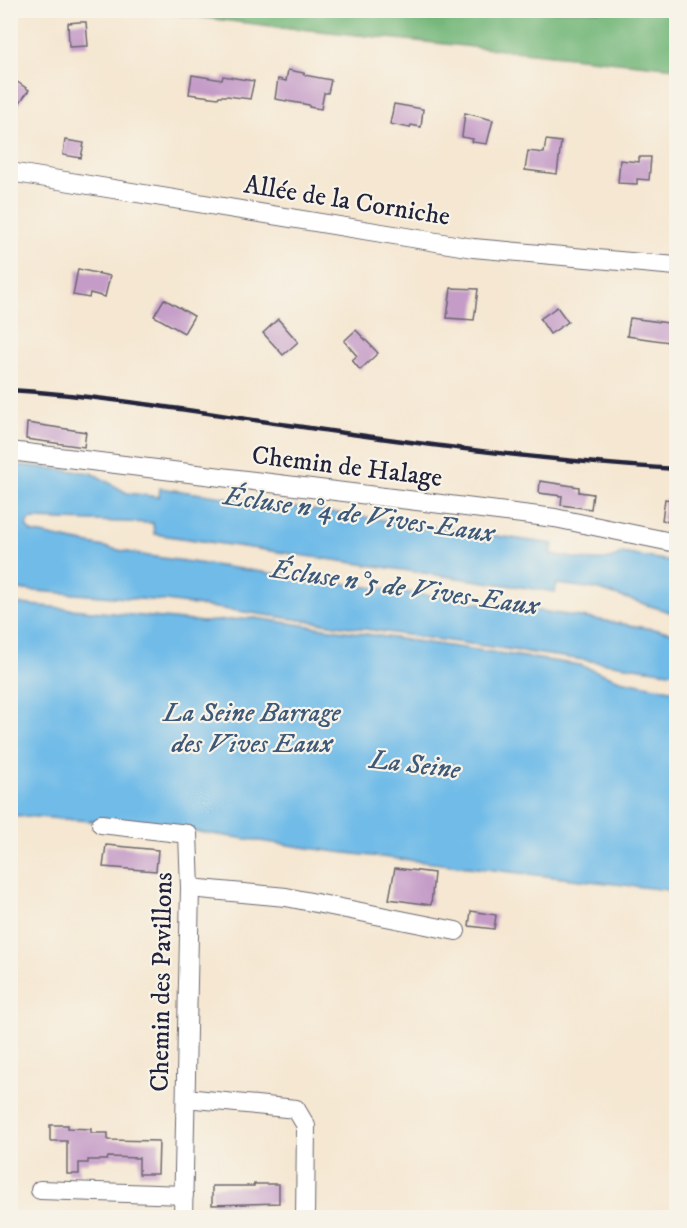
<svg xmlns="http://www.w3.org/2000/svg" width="687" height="1228" font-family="'IM FELL DW Pica',serif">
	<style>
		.forest { fill: #75b77a; stroke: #4c6c5a; stroke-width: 1.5 }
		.water { fill: #6fbbe8; stroke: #486e92; stroke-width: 1.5 }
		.building { fill: #c59cc8 }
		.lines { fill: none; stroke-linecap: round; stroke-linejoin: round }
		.minor-casing { stroke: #6c6770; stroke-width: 20 }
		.minor { stroke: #fff; stroke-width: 18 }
		.rail { stroke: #22223b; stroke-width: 4.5 }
		.labels { text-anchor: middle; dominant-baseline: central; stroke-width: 4.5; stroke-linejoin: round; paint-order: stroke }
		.street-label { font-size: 26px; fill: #22223b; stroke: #f7f3e8 }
		.water-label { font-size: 27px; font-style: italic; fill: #3d5878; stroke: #f7f3e8 }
	</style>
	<rect width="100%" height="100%" fill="#f7f3e8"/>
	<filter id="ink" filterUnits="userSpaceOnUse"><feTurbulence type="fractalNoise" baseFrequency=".0167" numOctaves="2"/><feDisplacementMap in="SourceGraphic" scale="12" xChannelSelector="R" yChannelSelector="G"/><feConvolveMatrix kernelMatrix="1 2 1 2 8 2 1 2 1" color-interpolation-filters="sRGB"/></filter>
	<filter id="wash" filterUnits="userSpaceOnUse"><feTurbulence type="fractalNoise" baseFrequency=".008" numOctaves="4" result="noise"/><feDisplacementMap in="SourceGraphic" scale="24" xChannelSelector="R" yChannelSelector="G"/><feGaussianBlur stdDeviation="1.35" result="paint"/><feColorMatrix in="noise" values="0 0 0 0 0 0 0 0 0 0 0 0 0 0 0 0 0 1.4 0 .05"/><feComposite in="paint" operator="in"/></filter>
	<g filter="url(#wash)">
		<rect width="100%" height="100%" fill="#f5e7d1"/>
		<path class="forest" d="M 150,11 L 676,11 L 676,68 L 271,26 Z"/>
		<g class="water">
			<path d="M 11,464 L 92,473 L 127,493 L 159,497 L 160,488 L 553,544 L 551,554 C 572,557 605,567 622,553 L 676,562 L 676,614 L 596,589 L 557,584 L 555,592 L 154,534 L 153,523 L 33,519 L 29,520 L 26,526 L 31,532 L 148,556 L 588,618 L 676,633 L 676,673 L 166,601 L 11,589 Z"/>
			<path d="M 10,603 L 203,622 L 255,618 L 580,665 L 620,680 L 676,691 L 676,891 L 337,852 L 156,826 L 11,815 Z"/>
		</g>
		<g id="blocks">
			<g class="building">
				<path d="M 79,22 L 86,22 L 88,46 L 69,47 L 68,23 Z"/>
				<path d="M 288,70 L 304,73 L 304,75 L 331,80 L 328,93 L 324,93 L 321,109 L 309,107 L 309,105 L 275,99 L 278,79 L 286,81 Z"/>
				<path d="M 192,75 L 222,80 L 223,76 L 254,81 L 250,99 L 227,96 L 219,96 L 218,98 L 189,94 Z"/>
				<path d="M 10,77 L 29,90 L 10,116 Z"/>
				<path d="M 394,104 L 423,109 L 421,127 L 411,125 L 410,128 L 390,124 Z"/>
				<path d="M 465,113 L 493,120 L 487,144 L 472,142 L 473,139 L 462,137 Z"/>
				<path d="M 65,140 L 84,143 L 81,158 L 63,155 Z"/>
				<path d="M 546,140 L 561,142 L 557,174 L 525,170 L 528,151 L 544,153 Z"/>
				<path d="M 639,157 L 651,157 L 649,180 L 637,179 L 637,184 L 618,183 L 620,160 L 639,162 Z"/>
				<path d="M 78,269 L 110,276 L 105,297 L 90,293 L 89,298 L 73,295 Z"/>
				<path d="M 451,288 L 478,289 L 474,320 L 447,318 Z"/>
				<path d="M 164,299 L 194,316 L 184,333 L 154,316 Z"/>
				<path d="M 557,307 L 568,322 L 550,334 L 540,319 Z"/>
				<path d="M 630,318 L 676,324 L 676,343 L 627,336 Z"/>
				<path d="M 278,319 L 298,342 L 283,355 L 263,333 Z"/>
				<path d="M 356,330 L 378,353 L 360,370 L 352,360 L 357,356 L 344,341 Z"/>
				<path d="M 27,423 L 86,432 L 84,447 L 26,439 Z"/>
				<path d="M 540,481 L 579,487 L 579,492 L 593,494 L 591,509 L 561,505 L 562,496 L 539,493 Z"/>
				<path d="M 665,499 L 676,501 L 676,523 L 662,520 Z"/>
				<path d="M 106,845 L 158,850 L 156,871 L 103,867 Z"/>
				<path d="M 395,868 L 434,873 L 431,905 L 389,899 Z"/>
				<path d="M 471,911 L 496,915 L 494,929 L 469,926 Z"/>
				<path d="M 50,1125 L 68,1125 L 68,1128 L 91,1129 L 91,1133 L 108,1133 L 108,1140 L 159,1141 L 158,1174 L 139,1174 L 139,1158 L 108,1157 L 107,1160 L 88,1160 L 88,1163 L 79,1163 L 79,1174 L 67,1174 L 67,1141 L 50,1141 Z"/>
				<path d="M 254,1184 L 279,1184 L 279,1203 L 212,1205 L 212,1186 L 254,1186 Z"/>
			</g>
		</g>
	</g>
	<g filter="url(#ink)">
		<use href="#blocks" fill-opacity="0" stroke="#6c6770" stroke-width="1.5"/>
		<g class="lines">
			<defs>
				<g id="minor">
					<path d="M 10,172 L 473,248 L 676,266"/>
					<path d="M 10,451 L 555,518 L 676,543"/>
					<path d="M 101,824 L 188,834 L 190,888 L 183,1218"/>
					<path d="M 190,888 L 286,897 L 456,931"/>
					<path d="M 186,1098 L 296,1109 L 306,1126 L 305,1218"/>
					<path d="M 40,1190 L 184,1195"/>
				</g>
			</defs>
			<use href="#minor" class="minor-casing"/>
			<use href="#minor" class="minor"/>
			<path class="rail" d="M 10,390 C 104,396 197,412 289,425 C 418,444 547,461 676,469"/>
		</g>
	</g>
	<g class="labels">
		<g class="street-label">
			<text transform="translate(347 201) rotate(9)">Allée de la Corniche</text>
			<text transform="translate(347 467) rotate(7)">Chemin de Halage</text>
			<text transform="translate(162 982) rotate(-89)">Chemin des Pavillons</text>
		</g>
		<g class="water-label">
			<text transform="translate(359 515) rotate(8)">Écluse n°4 de Vives-Eaux</text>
			<text transform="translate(405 588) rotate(8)">Écluse n°5 de Vives-Eaux</text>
			<text x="252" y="713">La Seine Barrage<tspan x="252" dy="31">des Vives Eaux</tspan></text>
			<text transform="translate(415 765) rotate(7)">La Seine</text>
		</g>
	</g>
	<rect width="687" height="1228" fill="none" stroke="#f7f3e8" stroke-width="36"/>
</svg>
